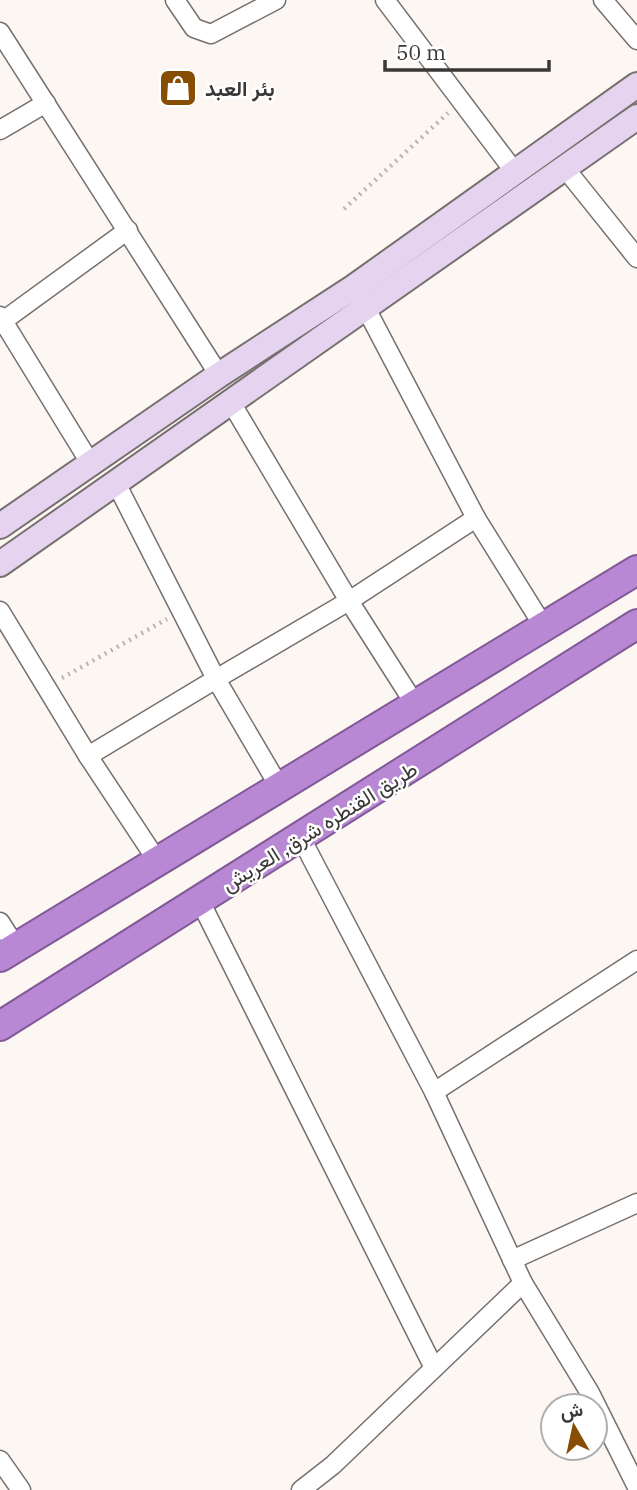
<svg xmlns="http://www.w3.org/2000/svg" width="637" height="1490" font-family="'IBM Plex Serif',Vazirmatn,serif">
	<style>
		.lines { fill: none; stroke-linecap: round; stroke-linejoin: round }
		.minor-casing { stroke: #75706e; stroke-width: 21 }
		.secondary-casing { stroke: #75706e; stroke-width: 28 }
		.trunk-casing { stroke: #815996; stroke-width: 32 }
		.path { stroke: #b9b5b3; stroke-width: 4.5; stroke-dasharray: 2 5; stroke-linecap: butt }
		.minor { stroke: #fff; stroke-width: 18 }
		.secondary { stroke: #e5d3ef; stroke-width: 24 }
		.trunk { stroke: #b888d4; stroke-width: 28 }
		.labels { text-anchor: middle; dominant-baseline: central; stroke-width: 5; stroke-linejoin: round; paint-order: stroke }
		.poi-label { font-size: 21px; font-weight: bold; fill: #3a3837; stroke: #fff; text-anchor: start }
		.street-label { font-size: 21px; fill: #3a3837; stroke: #fff }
	</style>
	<rect width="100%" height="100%" fill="#fdf7f4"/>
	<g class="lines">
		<defs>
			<g id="minor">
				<path d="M 175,0 L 194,28 L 211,34 L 276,0"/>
				<path d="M 385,0 L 514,171"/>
				<path d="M 603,0 L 637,40"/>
				<path d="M 0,32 L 219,375"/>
				<path d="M 0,130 L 46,103"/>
				<path d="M 564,167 L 637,258"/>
				<path d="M 0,316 L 92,466"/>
				<path d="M 3,321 L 128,230"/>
				<path d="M 232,404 L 349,601 L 476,518 L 360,297"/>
				<path d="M 476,518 L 544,627"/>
				<path d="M 0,611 L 88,756 L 216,679 L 116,483"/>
				<path d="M 88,756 L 158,862"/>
				<path d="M 280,788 L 216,679 L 349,601 L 416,706"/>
				<path d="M 301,838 L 434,1092 L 523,1283 L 590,1393 L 637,1487"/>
				<path d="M 200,901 L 434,1368"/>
				<path d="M 0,922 L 16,947"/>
				<path d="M 434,1092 L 637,960"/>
				<path d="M 512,1260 L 637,1203"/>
				<path d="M 0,1460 L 21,1490"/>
				<path d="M 301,1490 L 333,1465 L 523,1283"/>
			</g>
			<g id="secondary">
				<path d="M 0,526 L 219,375 L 354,287 L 637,85"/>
				<path d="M 0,564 L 637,117"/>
			</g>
			<g id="trunk">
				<path d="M 0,957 L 637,570"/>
				<path d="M 0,1026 L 637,624"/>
			</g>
		</defs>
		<use href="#minor" class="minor-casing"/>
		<use href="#secondary" class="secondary-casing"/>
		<use href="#trunk" class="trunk-casing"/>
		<g class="path">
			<path d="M 344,209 L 448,113"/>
			<path d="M 62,678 L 167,619"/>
		</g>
		<use href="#minor" class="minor"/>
		<use href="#secondary" class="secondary"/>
		<use href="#trunk" class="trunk"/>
	</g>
	<defs>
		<symbol id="shop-square" viewBox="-11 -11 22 22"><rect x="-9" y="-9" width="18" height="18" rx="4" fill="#874d02" stroke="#fff"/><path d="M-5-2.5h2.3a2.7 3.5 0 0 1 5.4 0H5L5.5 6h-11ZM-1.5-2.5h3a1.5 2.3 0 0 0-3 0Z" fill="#fff"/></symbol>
	</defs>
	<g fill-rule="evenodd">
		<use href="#shop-square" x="156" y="66" width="44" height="44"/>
	</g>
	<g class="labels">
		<g class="poi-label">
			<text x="205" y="88">بئر العبد</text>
		</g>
		<g class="street-label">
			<text transform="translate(319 826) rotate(-32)">طريق القنطره شرق, العريش</text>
		</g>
	</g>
	<g transform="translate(574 1427) rotate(351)"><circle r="33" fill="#ffffff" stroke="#b0afaf" stroke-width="2"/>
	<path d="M0-5L12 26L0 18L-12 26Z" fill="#874d02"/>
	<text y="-10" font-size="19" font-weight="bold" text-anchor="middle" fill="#3a3837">ش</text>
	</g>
	<path d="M385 60v10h164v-10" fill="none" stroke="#3a3837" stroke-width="3.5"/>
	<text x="396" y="60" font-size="21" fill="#3a3837" stroke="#ffffff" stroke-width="5" paint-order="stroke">50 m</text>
</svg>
